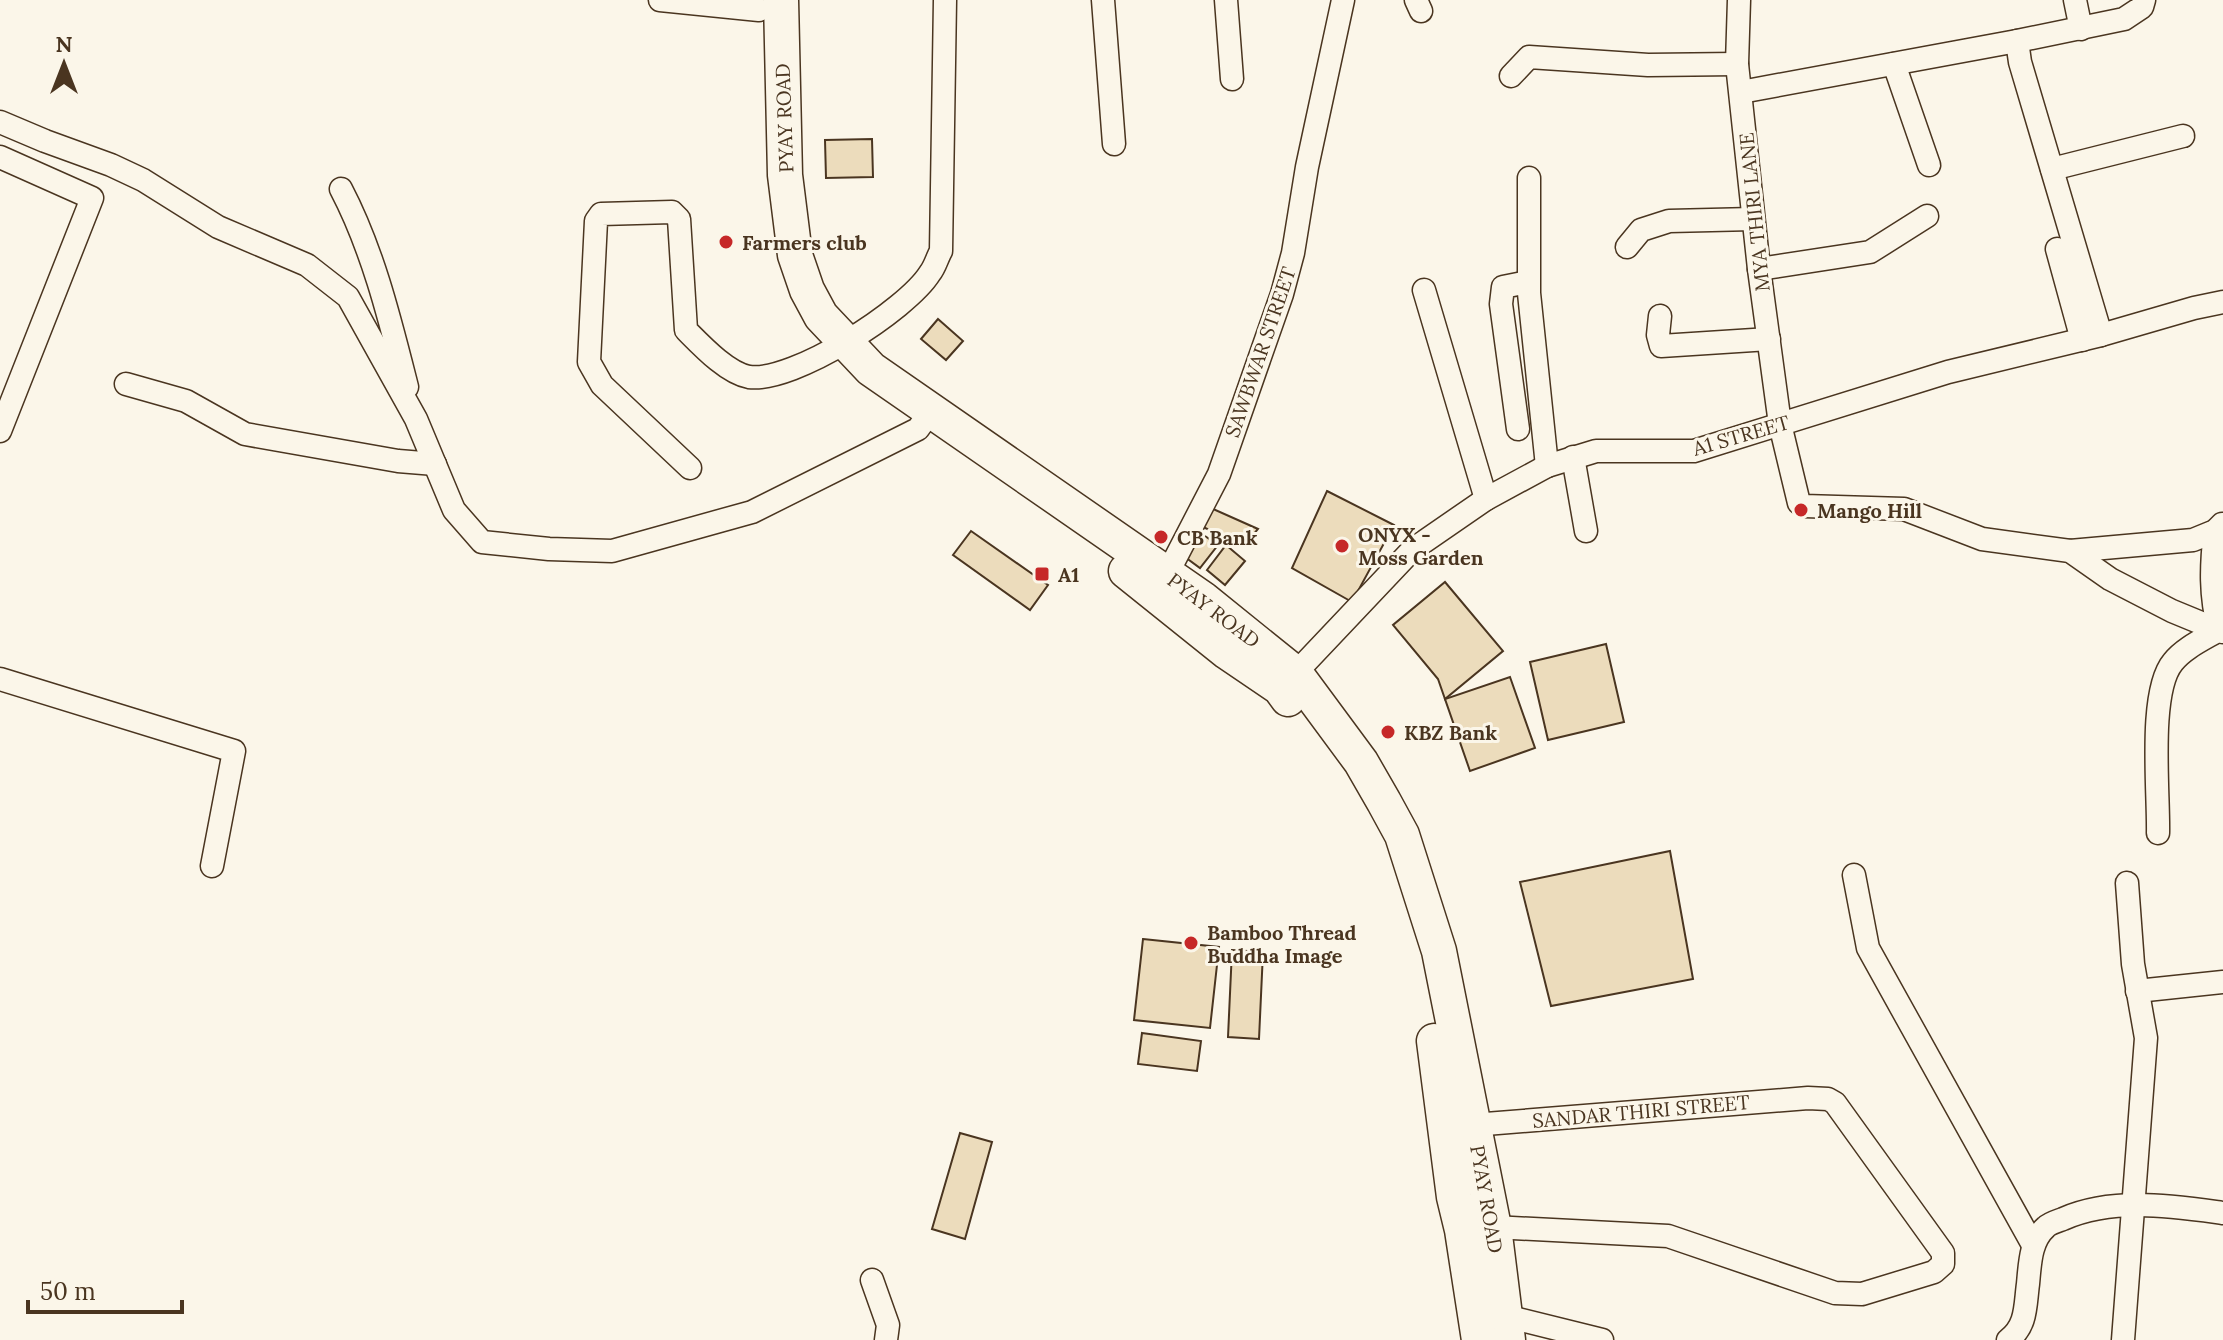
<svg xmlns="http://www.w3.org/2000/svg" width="2223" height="1340" font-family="Lora,serif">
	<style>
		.building { fill: #ecdcbc; stroke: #4a3520; stroke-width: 2 }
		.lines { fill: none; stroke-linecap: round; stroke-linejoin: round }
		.minor-casing { stroke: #4a3520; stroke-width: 25 }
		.highway-casing { stroke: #4a3520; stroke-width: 37 }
		.minor { stroke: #fbf6e9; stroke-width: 22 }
		.highway { stroke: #fbf6e9; stroke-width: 34 }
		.poi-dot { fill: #c62828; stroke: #fbf6e9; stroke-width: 3 }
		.labels { text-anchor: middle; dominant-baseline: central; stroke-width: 6; stroke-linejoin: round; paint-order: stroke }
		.street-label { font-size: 20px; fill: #4a3520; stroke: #fbf6e9 }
		.poi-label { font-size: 20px; font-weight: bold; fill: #4a3520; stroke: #fbf6e9; text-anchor: start }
	</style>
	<rect width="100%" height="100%" fill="#fbf6e9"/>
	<g class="building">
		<path d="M 872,139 L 873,177 L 826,178 L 825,140 Z"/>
		<path d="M 938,319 L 963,341 L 946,360 L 921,339 Z"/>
		<path d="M 1327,491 L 1394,525 L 1352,602 L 1292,568 Z"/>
		<path d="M 1211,508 L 1258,529 L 1244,546 L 1203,527 Z"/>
		<path d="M 971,531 L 1048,585 L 1030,610 L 953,555 Z"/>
		<path d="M 1202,534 L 1218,545 L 1200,568 L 1185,557 Z"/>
		<path d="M 1226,545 L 1245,561 L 1225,585 L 1207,570 Z"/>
		<path d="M 1445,582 L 1503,651 L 1445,699 L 1438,679 L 1393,625 Z"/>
		<path d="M 1606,644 L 1624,722 L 1548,740 L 1530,662 Z"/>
		<path d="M 1510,677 L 1535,748 L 1470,771 L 1445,699 Z"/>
		<path d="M 1670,851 L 1693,979 L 1551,1006 L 1520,882 Z"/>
		<path d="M 1143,939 L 1219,947 L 1210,1028 L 1134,1020 Z"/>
		<path d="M 1232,950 L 1263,952 L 1259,1039 L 1228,1037 Z"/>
		<path d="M 1142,1033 L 1201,1041 L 1197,1071 L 1138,1064 Z"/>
		<path d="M 960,1133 L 992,1142 L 965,1239 L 932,1229 Z"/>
	</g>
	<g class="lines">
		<defs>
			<g id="minor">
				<path d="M 660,0 L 759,10"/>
				<path d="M 1103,0 L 1114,144"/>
				<path d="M 1226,0 L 1232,79"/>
				<path d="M 1416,0 L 1421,11"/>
				<path d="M 1739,0 L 1737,64 L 1759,269 L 1780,424 L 1799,503 L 1804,506 L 1904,509 L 1982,539 L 2070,551 L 2110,579 L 2172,611 L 2223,632"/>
				<path d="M 2075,0 L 2081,29"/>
				<path d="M 1894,64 L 1929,165"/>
				<path d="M 1511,76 L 1529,57 L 1648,65 L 1737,64"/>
				<path d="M 1741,92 L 2017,41"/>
				<path d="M 0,122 L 45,141 L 111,165 L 143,180 L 218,227 L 307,265 L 348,297 L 416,419 L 454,510 L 482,542 L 549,549 L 612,551 L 752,512 L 918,429 L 931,411"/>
				<path d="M 0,157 L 92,198 L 0,431"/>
				<path d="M 2052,169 L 2183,136"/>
				<path d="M 1529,178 L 1529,293 L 1547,466"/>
				<path d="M 341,189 C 373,250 390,320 407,387"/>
				<path d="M 1627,247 L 1641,230 L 1669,221 L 1753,219"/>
				<path d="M 2057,249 L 2082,340"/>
				<path d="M 1759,269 L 1870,252 L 1927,216"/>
				<path d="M 1424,290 L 1486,499"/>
				<path d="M 1660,316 L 1658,335 L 1661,346 L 1769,339"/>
				<path d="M 2101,335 L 2020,62 L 2017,41 L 2124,19 L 2142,7 L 2144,0"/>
				<path d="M 126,384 L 186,401 L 245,434 L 398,461 L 435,464"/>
				<path d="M 1518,429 L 1501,304 L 1503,287 L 1528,282"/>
				<path d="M 1573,457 L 1586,531"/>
				<path d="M 690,468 L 602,385 L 589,362 L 596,221 L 601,214 L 672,212 L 679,219 L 686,330 C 701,345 727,373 749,377 C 793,383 907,310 930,273 C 935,267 937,258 941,251 L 945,0"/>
				<path d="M 2070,551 L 2193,540 L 2215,531 L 2222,524"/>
				<path d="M 1162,584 L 1219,474 L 1282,294 L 1293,253 L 1307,167 L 1343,0"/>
				<path d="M 0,679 L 234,751 L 212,866"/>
				<path d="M 1288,681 L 1412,550 L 1486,499 L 1547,466 L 1596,451 L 1694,451 L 1948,372 L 2101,335 L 2194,308 L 2223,302"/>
				<path d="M 2158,833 C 2159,792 2148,692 2173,662 C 2184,648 2204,639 2219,630 C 2210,595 2211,566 2215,531"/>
				<path d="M 1854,875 L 1868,948 L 2033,1245"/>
				<path d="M 2137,991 L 2223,982"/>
				<path d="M 1473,1125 L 1808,1098 L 1828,1099 L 1835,1103 L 1943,1253 L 1943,1264 L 1934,1272 L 1862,1294 L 1835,1293 L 1668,1236 L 1494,1227"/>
				<path d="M 872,1280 L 888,1325 L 886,1340"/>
				<path d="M 1494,1316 L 1505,1316 L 1602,1340"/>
				<path d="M 2008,1340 C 2027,1326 2025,1306 2028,1284 C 2030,1264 2030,1241 2046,1227 C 2050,1223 2058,1221 2063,1219 C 2113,1197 2171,1206 2223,1213"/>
				<path d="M 2123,1340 L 2146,1038 L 2133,964 L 2127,883"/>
			</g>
			<g id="highway">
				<path d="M 781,0 L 785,175 L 795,255 L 807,290 L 821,316 L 871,369 L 1203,599 L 1296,674 L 1361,762 L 1384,802 L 1402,835 L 1439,951 L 1494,1227 L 1508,1340"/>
				<path d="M 1126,571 L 1227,652 L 1280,688 L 1288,699"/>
				<path d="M 1434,1041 L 1454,1197 L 1462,1230 L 1479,1340"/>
			</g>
		</defs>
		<use href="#minor" class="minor-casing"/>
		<use href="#highway" class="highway-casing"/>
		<use href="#minor" class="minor"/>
		<use href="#highway" class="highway"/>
	</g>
	<g class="poi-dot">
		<circle cx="726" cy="242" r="8"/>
		<circle cx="1801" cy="510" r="8"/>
		<circle cx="1161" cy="537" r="8"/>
		<circle cx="1342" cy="546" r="8"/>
		<rect x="1034" y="566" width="16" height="16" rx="4"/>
		<circle cx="1388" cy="732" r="8"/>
		<circle cx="1191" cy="943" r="8"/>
	</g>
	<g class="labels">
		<g class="street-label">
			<text transform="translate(784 118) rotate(-92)">PYAY ROAD</text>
			<text transform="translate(1754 212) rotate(-96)">MYA THIRI LANE</text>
			<text transform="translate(1260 352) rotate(-71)">SAWBWAR STREET</text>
			<text transform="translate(1741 435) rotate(-16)">A1 STREET</text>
			<text transform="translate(1214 610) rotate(37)">PYAY ROAD</text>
			<text transform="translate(1641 1111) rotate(-5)">SANDAR THIRI STREET</text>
			<text transform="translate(1487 1199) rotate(80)">PYAY ROAD</text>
		</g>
		<g class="poi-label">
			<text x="742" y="242">Farmers club</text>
			<text x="1817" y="510">Mango Hill</text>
			<text x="1358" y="534">ONYX -<tspan x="1358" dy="23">Moss Garden</tspan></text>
			<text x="1177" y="537">CB Bank</text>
			<text x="1058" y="574">A1</text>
			<text x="1404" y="732">KBZ Bank</text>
			<text x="1207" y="932">Bamboo Thread<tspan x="1207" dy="23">Buddha Image</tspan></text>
		</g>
	</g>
	<g transform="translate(64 64)" stroke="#fbf6e9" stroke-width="6" paint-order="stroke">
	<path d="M0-6L14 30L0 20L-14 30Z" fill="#4a3520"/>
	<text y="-12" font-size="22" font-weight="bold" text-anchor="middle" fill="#4a3520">N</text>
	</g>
	<path d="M28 1300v12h154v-12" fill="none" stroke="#4a3520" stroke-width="4"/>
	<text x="40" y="1300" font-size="24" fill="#4a3520" stroke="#fbf6e9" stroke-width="6" paint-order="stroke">50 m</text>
</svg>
